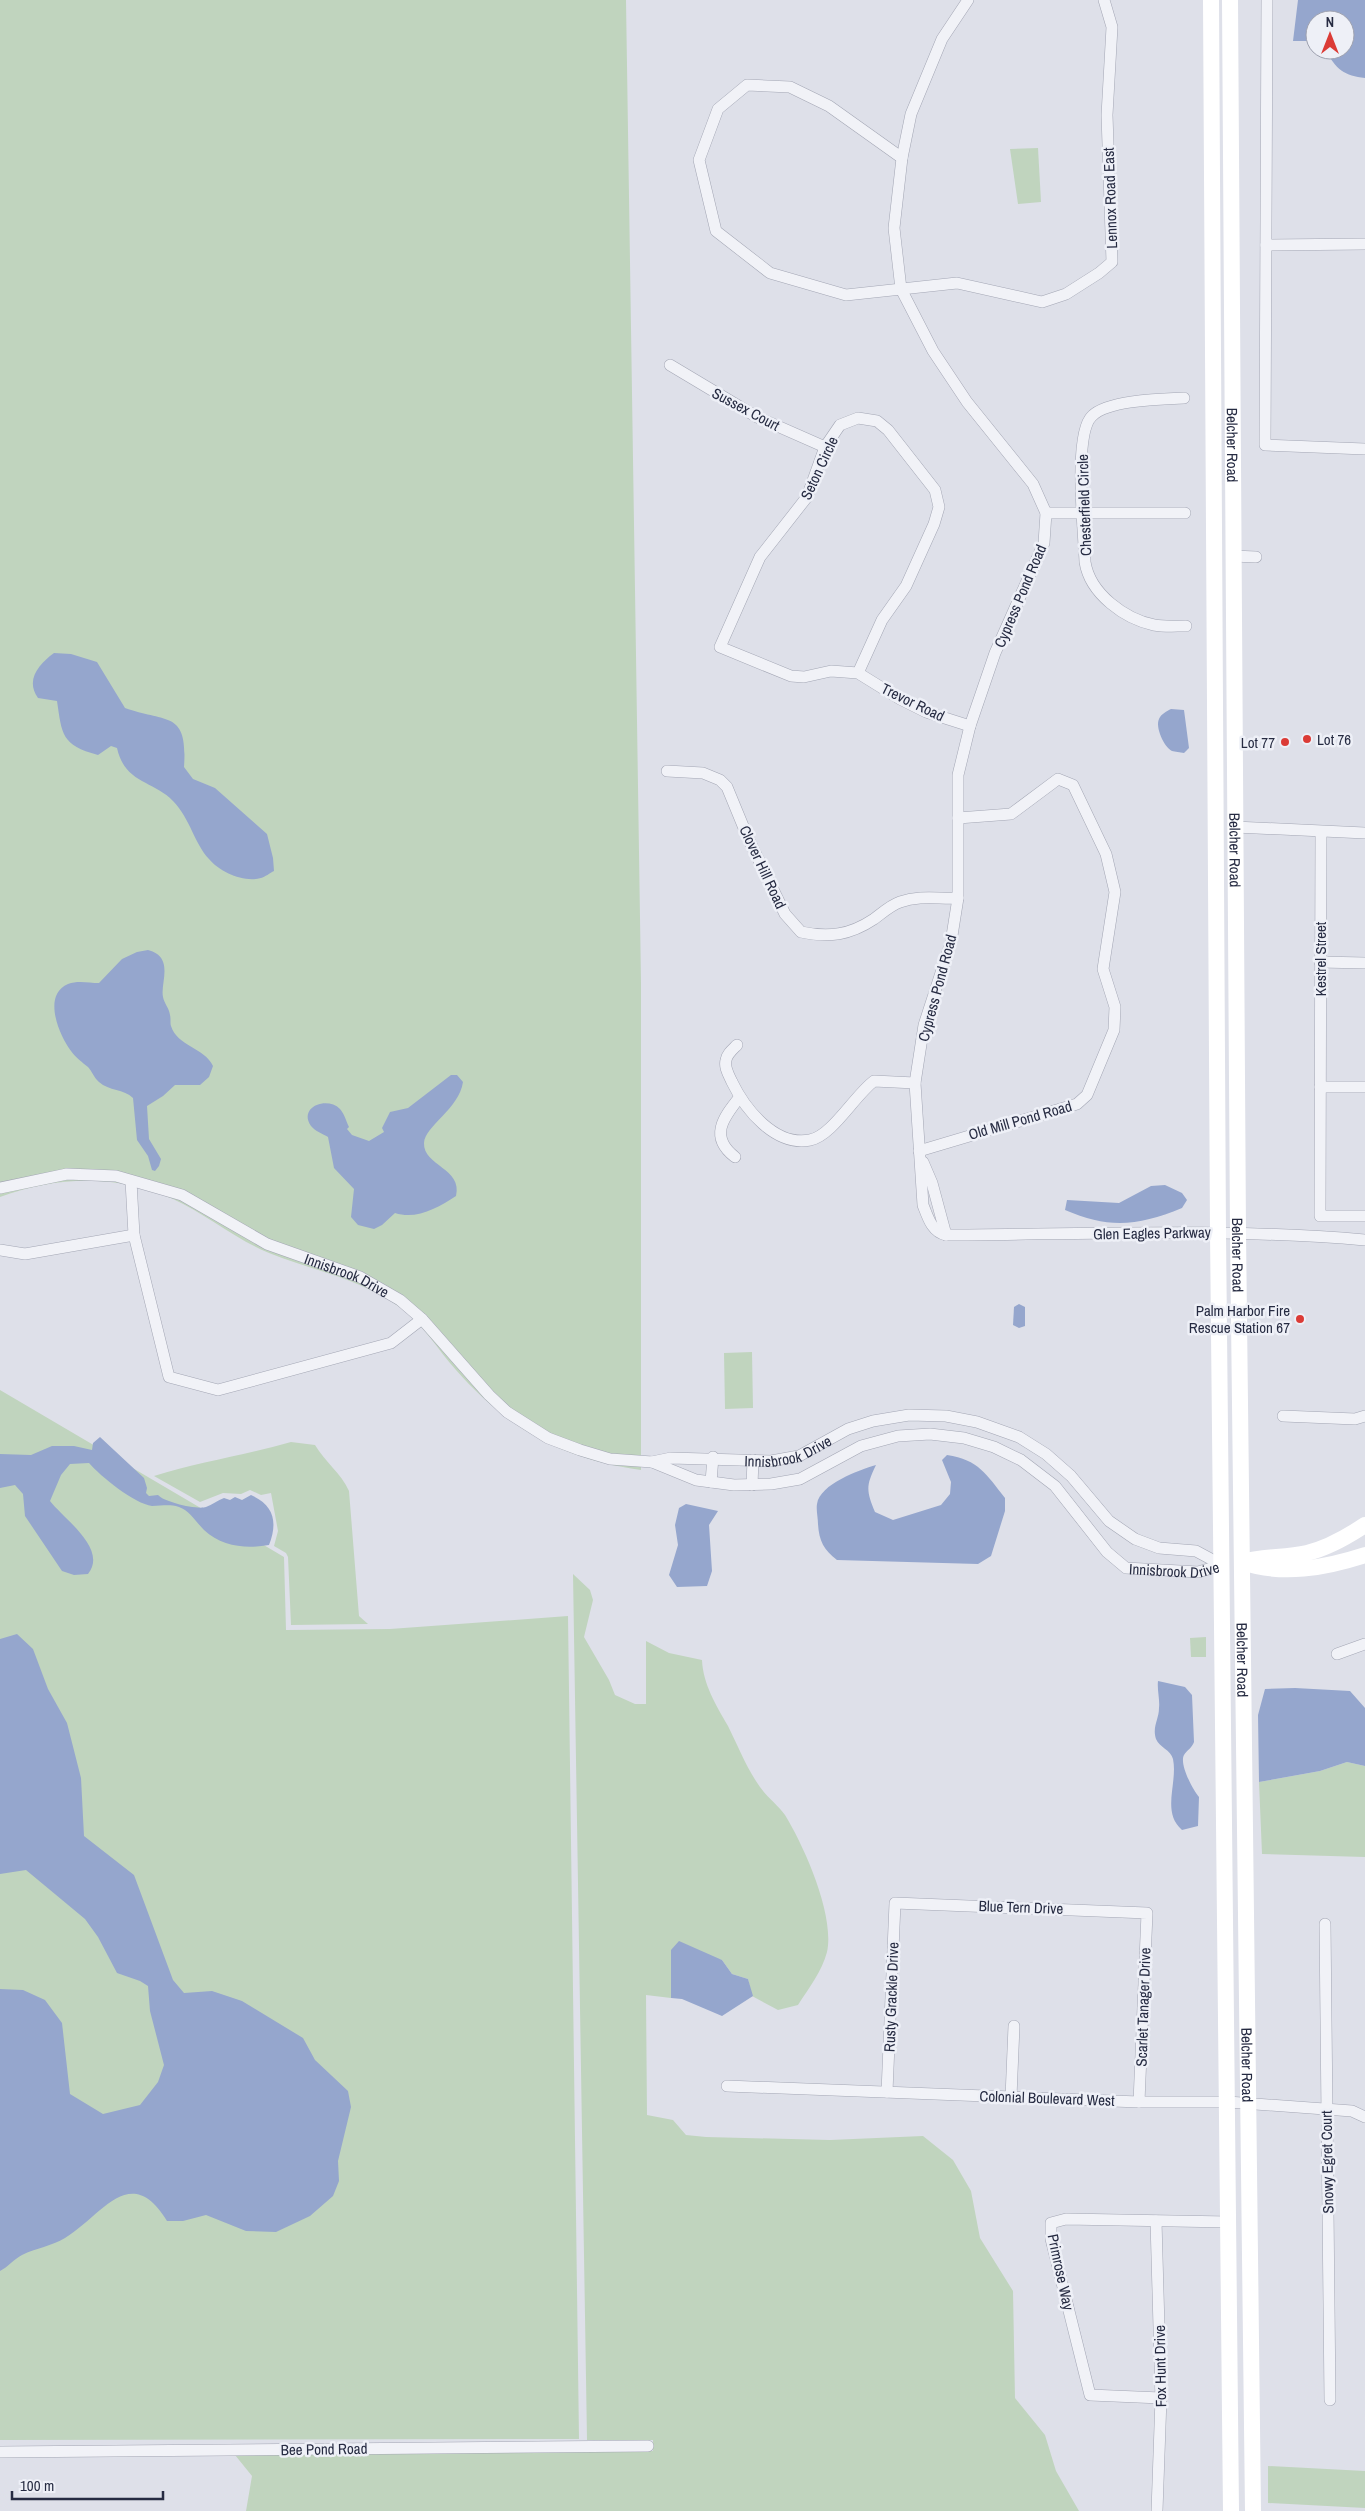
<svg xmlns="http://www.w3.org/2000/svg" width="1365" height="2511" font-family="'Archivo Narrow',sans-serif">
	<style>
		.green { fill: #c0d4be }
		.water { fill: #95a6cd }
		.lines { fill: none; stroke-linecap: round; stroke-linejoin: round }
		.street-casing { stroke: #a3a6b4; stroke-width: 12 }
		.street { stroke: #f1f2f7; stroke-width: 11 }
		.secondary { stroke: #fff; stroke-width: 16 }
		.poi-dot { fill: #db3b36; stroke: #eef0f7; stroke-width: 2 }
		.labels { text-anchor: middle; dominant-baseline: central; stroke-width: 5; stroke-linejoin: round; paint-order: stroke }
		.street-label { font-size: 15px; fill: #262b42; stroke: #eef0f7 }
		.poi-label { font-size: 15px; fill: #262b42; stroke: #eef0f7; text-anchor: end }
	</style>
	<rect width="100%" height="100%" fill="#dee0e9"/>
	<g class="green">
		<path d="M 0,0 L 626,0 L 641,983 L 641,1470 C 563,1459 508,1429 456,1370 C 438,1350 423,1324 401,1308 C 357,1277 317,1272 269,1253 C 235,1239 206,1214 173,1199 C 116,1174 58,1176 0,1197 Z"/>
		<path d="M 1038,148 L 1041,202 L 1018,204 L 1010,149 Z"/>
		<path d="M 752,1352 L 753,1408 L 725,1409 L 724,1353 Z"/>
		<path d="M 0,1390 L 284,1557 L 286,1630 L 390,1629 L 568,1616 L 579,2439 L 0,2440 Z"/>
		<path d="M 291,1442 L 315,1445 C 325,1462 341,1473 349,1491 L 359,1616 L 368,1624 L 291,1625 L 288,1557 L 286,1553 L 274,1546 L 278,1531 L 271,1493 L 261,1495 L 250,1490 L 241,1494 L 223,1493 L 200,1502 L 154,1476 C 199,1462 246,1455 291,1442 Z"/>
		<path d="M 573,1574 L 590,1590 L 593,1600 L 584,1637 L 609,1680 L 615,1695 L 635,1704 L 646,1704 L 646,1641 L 669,1653 L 702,1660 C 703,1684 716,1705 728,1726 C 738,1746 747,1769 760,1787 C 767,1797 778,1805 785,1815 C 804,1846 835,1915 827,1952 C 822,1971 809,1988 798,2005 L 778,2010 L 752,1996 L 748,1979 L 732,1974 L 722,1960 L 671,1951 L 671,1998 L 646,1995 L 647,2115 L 673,2120 L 686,2135 L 706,2137 L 830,2140 L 923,2136 L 953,2160 L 971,2191 L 980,2238 L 1013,2291 L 1015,2398 L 1045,2435 L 1056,2471 L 1079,2511 L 246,2511 L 252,2476 L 235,2455 L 653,2451 L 653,2440 L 587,2440 Z"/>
		<path d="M 1206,1637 L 1206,1657 L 1191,1657 L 1190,1638 Z"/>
		<path d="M 1347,1762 L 1365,1766 L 1365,1857 L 1262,1854 L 1259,1782 L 1320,1771 Z"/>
		<path d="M 1268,2466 L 1365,2471 L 1365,2508 L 1268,2503 Z"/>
	</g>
	<g class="water">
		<path d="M 1298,0 L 1365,0 L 1365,78 C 1345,76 1335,69 1326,50 L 1345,50 L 1345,20 L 1315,20 L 1315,41 L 1293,41 Z"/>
		<path d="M 54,653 L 71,654 L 97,662 L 125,708 C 167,723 188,710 184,767 L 193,779 L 215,788 L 267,834 L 273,858 L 274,871 C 270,873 265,877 261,878 C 244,883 220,872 209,859 C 194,843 191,820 173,801 C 153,780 125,784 117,748 L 111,746 L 98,755 C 61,745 62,734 57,701 L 38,698 C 25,680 39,664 54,653 Z"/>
		<path d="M 1171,709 L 1184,710 L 1189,748 L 1184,753 C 1180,752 1175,752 1172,751 C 1164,747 1155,727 1159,719 C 1161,714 1167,711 1171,709 Z"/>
		<path d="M 148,950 C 175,957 160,983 163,997 C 164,1003 169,1008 170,1015 C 171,1019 170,1023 171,1026 C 177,1046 205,1048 213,1066 L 209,1077 L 200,1085 L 175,1085 L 163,1096 L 147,1106 L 149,1139 L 161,1159 L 159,1166 L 155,1171 L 152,1170 L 148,1156 L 137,1140 L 133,1098 C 124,1089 109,1091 99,1082 C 94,1078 92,1071 88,1067 C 82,1062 76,1058 71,1051 C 59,1035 42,995 68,984 C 78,980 89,983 99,983 L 122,959 L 137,952 Z"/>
		<path d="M 451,1075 L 457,1075 L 463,1082 C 459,1109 425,1126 424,1143 C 423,1166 463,1168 456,1196 C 438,1208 416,1220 395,1213 L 382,1225 L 374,1229 L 358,1225 L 351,1217 L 354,1189 L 334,1168 L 328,1137 C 323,1134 315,1131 311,1126 C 298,1107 327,1096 340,1109 C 345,1115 346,1121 349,1127 L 347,1129 L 352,1135 L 369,1141 L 384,1132 L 382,1128 L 390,1112 L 408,1108 Z"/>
		<path d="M 1165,1185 L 1182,1193 L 1187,1200 L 1182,1208 C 1138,1226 1109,1229 1065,1210 L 1067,1200 L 1119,1203 L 1151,1186 Z"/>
		<path d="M 1019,1304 L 1025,1307 L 1025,1326 L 1019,1328 L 1013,1325 L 1014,1307 Z"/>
		<path d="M 100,1437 L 144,1478 L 147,1488 L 146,1493 L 149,1496 L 158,1495 C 164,1502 197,1510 206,1507 C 212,1505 218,1500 224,1498 L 230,1500 L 235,1497 L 242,1500 L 251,1495 C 274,1505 278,1522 269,1545 C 247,1549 222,1547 204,1530 C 196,1522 190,1511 179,1507 C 169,1504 162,1506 152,1506 C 135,1504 100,1476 89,1463 L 70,1464 L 61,1475 L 50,1501 C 65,1520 108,1549 88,1574 L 74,1575 L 62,1571 L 25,1516 L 23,1494 L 15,1485 L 0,1488 L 0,1454 L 31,1455 L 52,1446 L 74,1446 L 92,1450 L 93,1443 Z"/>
		<path d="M 947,1455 C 979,1460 986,1474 1005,1498 L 1005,1511 L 991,1556 L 978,1564 L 837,1560 C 824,1550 819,1541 818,1524 C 818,1518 816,1510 817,1504 C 820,1484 859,1470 876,1465 C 866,1486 866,1490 875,1512 L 893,1520 L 941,1505 L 950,1494 L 951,1482 L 942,1460 Z"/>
		<path d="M 686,1504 L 718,1511 L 709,1525 L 712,1571 L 707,1586 L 677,1587 L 669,1575 L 678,1545 L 675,1525 L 679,1508 Z"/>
		<path d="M 17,1634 L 33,1649 L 48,1689 L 67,1723 L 81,1778 L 84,1836 L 134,1875 L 173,1980 L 184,1993 L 212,1991 L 242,2001 L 303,2038 L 315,2060 L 348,2091 L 351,2107 L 338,2161 L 339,2181 L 333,2196 L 310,2216 L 276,2232 L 246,2231 L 206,2215 L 183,2221 L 167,2221 C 130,2161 102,2216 65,2238 C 52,2246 36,2248 22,2255 C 14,2259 8,2267 0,2271 L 0,1989 L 23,1990 L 45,2000 L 62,2023 L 70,2094 L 103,2114 L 140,2105 L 158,2082 L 164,2065 L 150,2011 L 148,1986 L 140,1981 L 117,1973 L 98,1937 L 85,1919 L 26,1870 L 0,1874 L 0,1639 Z"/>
		<path d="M 1158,1681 L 1185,1687 L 1192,1695 L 1194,1742 C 1192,1748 1187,1750 1184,1755 C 1179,1764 1193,1790 1199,1797 L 1198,1826 L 1182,1830 C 1161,1812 1178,1783 1173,1759 C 1171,1750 1159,1747 1156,1739 C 1152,1727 1159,1719 1159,1708 C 1160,1700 1157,1690 1158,1681 Z"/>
		<path d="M 1295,1688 L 1350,1691 L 1365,1708 L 1365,1766 L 1347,1762 L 1320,1771 L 1259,1782 L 1258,1715 L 1265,1689 Z"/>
		<path d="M 679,1941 L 722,1960 L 732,1974 L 748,1979 L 753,1996 L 722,2016 L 682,1999 L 671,1998 L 671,1950 Z"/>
	</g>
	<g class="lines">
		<defs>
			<g id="street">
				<path d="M 968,0 L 942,39 L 911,114 L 902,158 L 894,228 L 901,289 L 933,351 L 967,402 L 1033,484 L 1046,513 L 1044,543 L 995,653 L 970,726 L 958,775 L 958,898 L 951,942 L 924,1025 L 915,1083 L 923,1205 C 928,1218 932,1232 946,1235 C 1086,1234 1226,1228 1365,1240"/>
				<path d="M 1267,0 L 1265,445 L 1365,449"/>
				<path d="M 902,158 L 829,106 L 790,87 L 747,85 L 718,109 L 699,160 L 716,231 L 770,273 L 846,295 L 957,283 L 1042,302 L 1066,294 L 1099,273 L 1112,262 L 1107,115 L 1112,27 L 1104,0"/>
				<path d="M 1266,245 L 1365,244"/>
				<path d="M 670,365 L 757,417 L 825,447"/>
				<path d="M 1184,398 C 1162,399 1108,400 1092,416 C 1073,434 1084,533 1085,562 C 1090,594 1125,619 1154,625 C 1164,627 1175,626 1186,626"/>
				<path d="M 1046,513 L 1185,513"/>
				<path d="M 1233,556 L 1256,557"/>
				<path d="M 858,673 L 882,620 L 906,586 L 934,524 L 939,507 L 935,490 L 888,430 L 877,421 L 858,418 L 840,425 L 825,447 L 807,497 L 760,557 L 720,647 L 791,676 L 804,677 L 831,671 L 858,673 L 900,699 L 926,712 L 970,726"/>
				<path d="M 667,771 L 703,773 L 720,780 L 727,787 L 748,838 L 785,914 L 801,932 C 829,938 850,935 874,919 C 882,913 891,905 900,902 C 920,895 938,899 958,898"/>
				<path d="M 1235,827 L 1365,833"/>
				<path d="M 1321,832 L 1320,1216 L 1365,1216"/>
				<path d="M 1320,962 L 1365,963"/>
				<path d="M 737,1045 C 732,1050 727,1054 726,1060 C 724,1068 729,1075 732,1082 C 745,1109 775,1147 810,1140 C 832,1136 855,1095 874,1081 L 915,1083"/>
				<path d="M 1320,1087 L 1365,1087"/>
				<path d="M 919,1151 L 1077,1104 L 1087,1095 L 1114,1030 L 1115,1007 L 1103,969 L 1115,892 L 1106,854 L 1073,785 L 1058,779 L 1011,814 L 958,818"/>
				<path d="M 735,1157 C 709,1137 723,1118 739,1098"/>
				<path d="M 923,1162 L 932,1183 L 946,1235"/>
				<path d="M 131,1181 L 134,1235"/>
				<path id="s1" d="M 0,1188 L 67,1174 L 92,1175 L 116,1176 L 182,1195 L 267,1244 L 360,1277 L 400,1300 L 422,1319 L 489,1395 L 507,1412 L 548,1438 L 580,1450 L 610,1459 L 652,1462 L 696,1480 L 734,1485 L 771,1484 L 800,1479 L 861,1446 L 898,1436 L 930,1434 L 964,1438 L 994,1447 L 1021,1460 L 1055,1486 L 1107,1552 L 1126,1568 L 1198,1572 L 1222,1565"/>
				<path d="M 0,1250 L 25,1254 L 134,1235 L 169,1377 L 218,1390 L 391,1343 L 422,1319"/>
				<path d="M 1283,1416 L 1355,1419 L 1365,1416"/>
				<path id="s2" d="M 652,1462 L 671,1458 L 771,1461 L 799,1456 L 848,1429 L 873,1421 L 909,1415 L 946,1416 L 977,1422 L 1019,1437 L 1046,1454 L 1071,1476 L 1109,1521 L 1135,1539 L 1159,1548 L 1196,1551 L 1222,1565"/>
				<path d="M 711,1482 L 713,1457"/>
				<path d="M 752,1485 L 753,1460"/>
				<path d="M 1337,1654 L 1365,1644"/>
				<path d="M 1325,1924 L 1330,2400"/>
				<path d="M 727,2086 L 1139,2102 L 1228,2102 L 1352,2111 L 1365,2117"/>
				<path d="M 887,2092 L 895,1903 L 1147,1913 L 1139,2102"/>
				<path d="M 1011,2097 L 1014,2026"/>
				<path d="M 1156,2221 L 1161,2398 L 1157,2511"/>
				<path d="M 1161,2398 L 1090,2395 L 1051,2239 L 1051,2223 L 1066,2219 L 1228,2222"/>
				<path d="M 0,2452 L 648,2446"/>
			</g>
		</defs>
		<use href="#street" class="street-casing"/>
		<use href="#street" class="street"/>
		<g class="secondary">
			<path d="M 1211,0 L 1218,1233 L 1231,2511"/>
			<path id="s3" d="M 1230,0 L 1238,1233 L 1253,2511"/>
			<path d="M 1242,1562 C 1263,1556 1285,1558 1307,1553 C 1328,1548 1347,1537 1365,1525"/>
			<path d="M 1242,1562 C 1282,1576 1325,1568 1365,1555"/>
		</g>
	</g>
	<g class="poi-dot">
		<circle cx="1307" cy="739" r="5"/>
		<circle cx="1285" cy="742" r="5"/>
		<circle cx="1300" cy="1319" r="5"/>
	</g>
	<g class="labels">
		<g class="street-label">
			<text transform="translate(1110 198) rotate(-92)">Lennox Road East</text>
			<text transform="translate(746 409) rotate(28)">Sussex Court</text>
			<text stroke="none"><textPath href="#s3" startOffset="445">Belcher Road</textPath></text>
			<text transform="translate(819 468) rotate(-65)">Seton Circle</text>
			<text transform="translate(1084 505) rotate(-92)">Chesterfield Circle</text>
			<text transform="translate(1020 596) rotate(-67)">Cypress Pond Road</text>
			<text transform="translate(913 702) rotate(26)">Trevor Road</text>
			<text stroke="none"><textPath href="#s3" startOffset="850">Belcher Road</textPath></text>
			<text transform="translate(763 867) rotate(65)">Clover Hill Road</text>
			<text transform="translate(1320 959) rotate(-90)">Kestrel Street</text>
			<text transform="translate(937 988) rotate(-75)">Cypress Pond Road</text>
			<text transform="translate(1020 1120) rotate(-16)">Old Mill Pond Road</text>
			<text transform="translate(1152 1233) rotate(-1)">Glen Eagles Parkway</text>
			<text stroke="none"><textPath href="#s3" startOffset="1255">Belcher Road</textPath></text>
			<text stroke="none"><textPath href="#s1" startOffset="370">Innisbrook Drive</textPath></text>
			<text stroke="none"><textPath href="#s2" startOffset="138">Innisbrook Drive</textPath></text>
			<text stroke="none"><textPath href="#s1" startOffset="1328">Innisbrook Drive</textPath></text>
			<text stroke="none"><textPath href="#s3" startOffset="1660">Belcher Road</textPath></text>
			<text transform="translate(1021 1907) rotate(2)">Blue Tern Drive</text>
			<text transform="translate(891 1997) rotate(-88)">Rusty Grackle Drive</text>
			<text transform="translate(1143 2007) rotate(-88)">Scarlet Tanager Drive</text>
			<text stroke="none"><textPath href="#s3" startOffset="2065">Belcher Road</textPath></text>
			<text transform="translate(1047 2098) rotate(2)">Colonial Boulevard West</text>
			<text transform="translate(1327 2162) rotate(-91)">Snowy Egret Court</text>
			<text transform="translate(1061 2272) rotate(78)">Primrose Way</text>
			<text transform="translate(1160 2366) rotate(-91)">Fox Hunt Drive</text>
			<text transform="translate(324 2449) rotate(-1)">Bee Pond Road</text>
		</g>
		<g class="poi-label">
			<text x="1317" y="739" text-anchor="start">Lot 76</text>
			<text x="1275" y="742">Lot 77</text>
			<text x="1290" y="1310">Palm Harbor Fire<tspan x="1290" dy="17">Rescue Station 67</tspan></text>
		</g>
	</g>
	<g transform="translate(1330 35)"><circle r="24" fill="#eef0f7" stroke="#9ea1af"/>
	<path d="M0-4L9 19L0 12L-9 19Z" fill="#db3b36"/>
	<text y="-8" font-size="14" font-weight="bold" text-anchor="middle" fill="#262b42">N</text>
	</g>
	<path d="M12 2491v8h151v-8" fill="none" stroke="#262b42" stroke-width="2.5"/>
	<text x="20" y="2491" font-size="15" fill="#262b42" stroke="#eef0f7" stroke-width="4" paint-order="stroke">100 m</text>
</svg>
